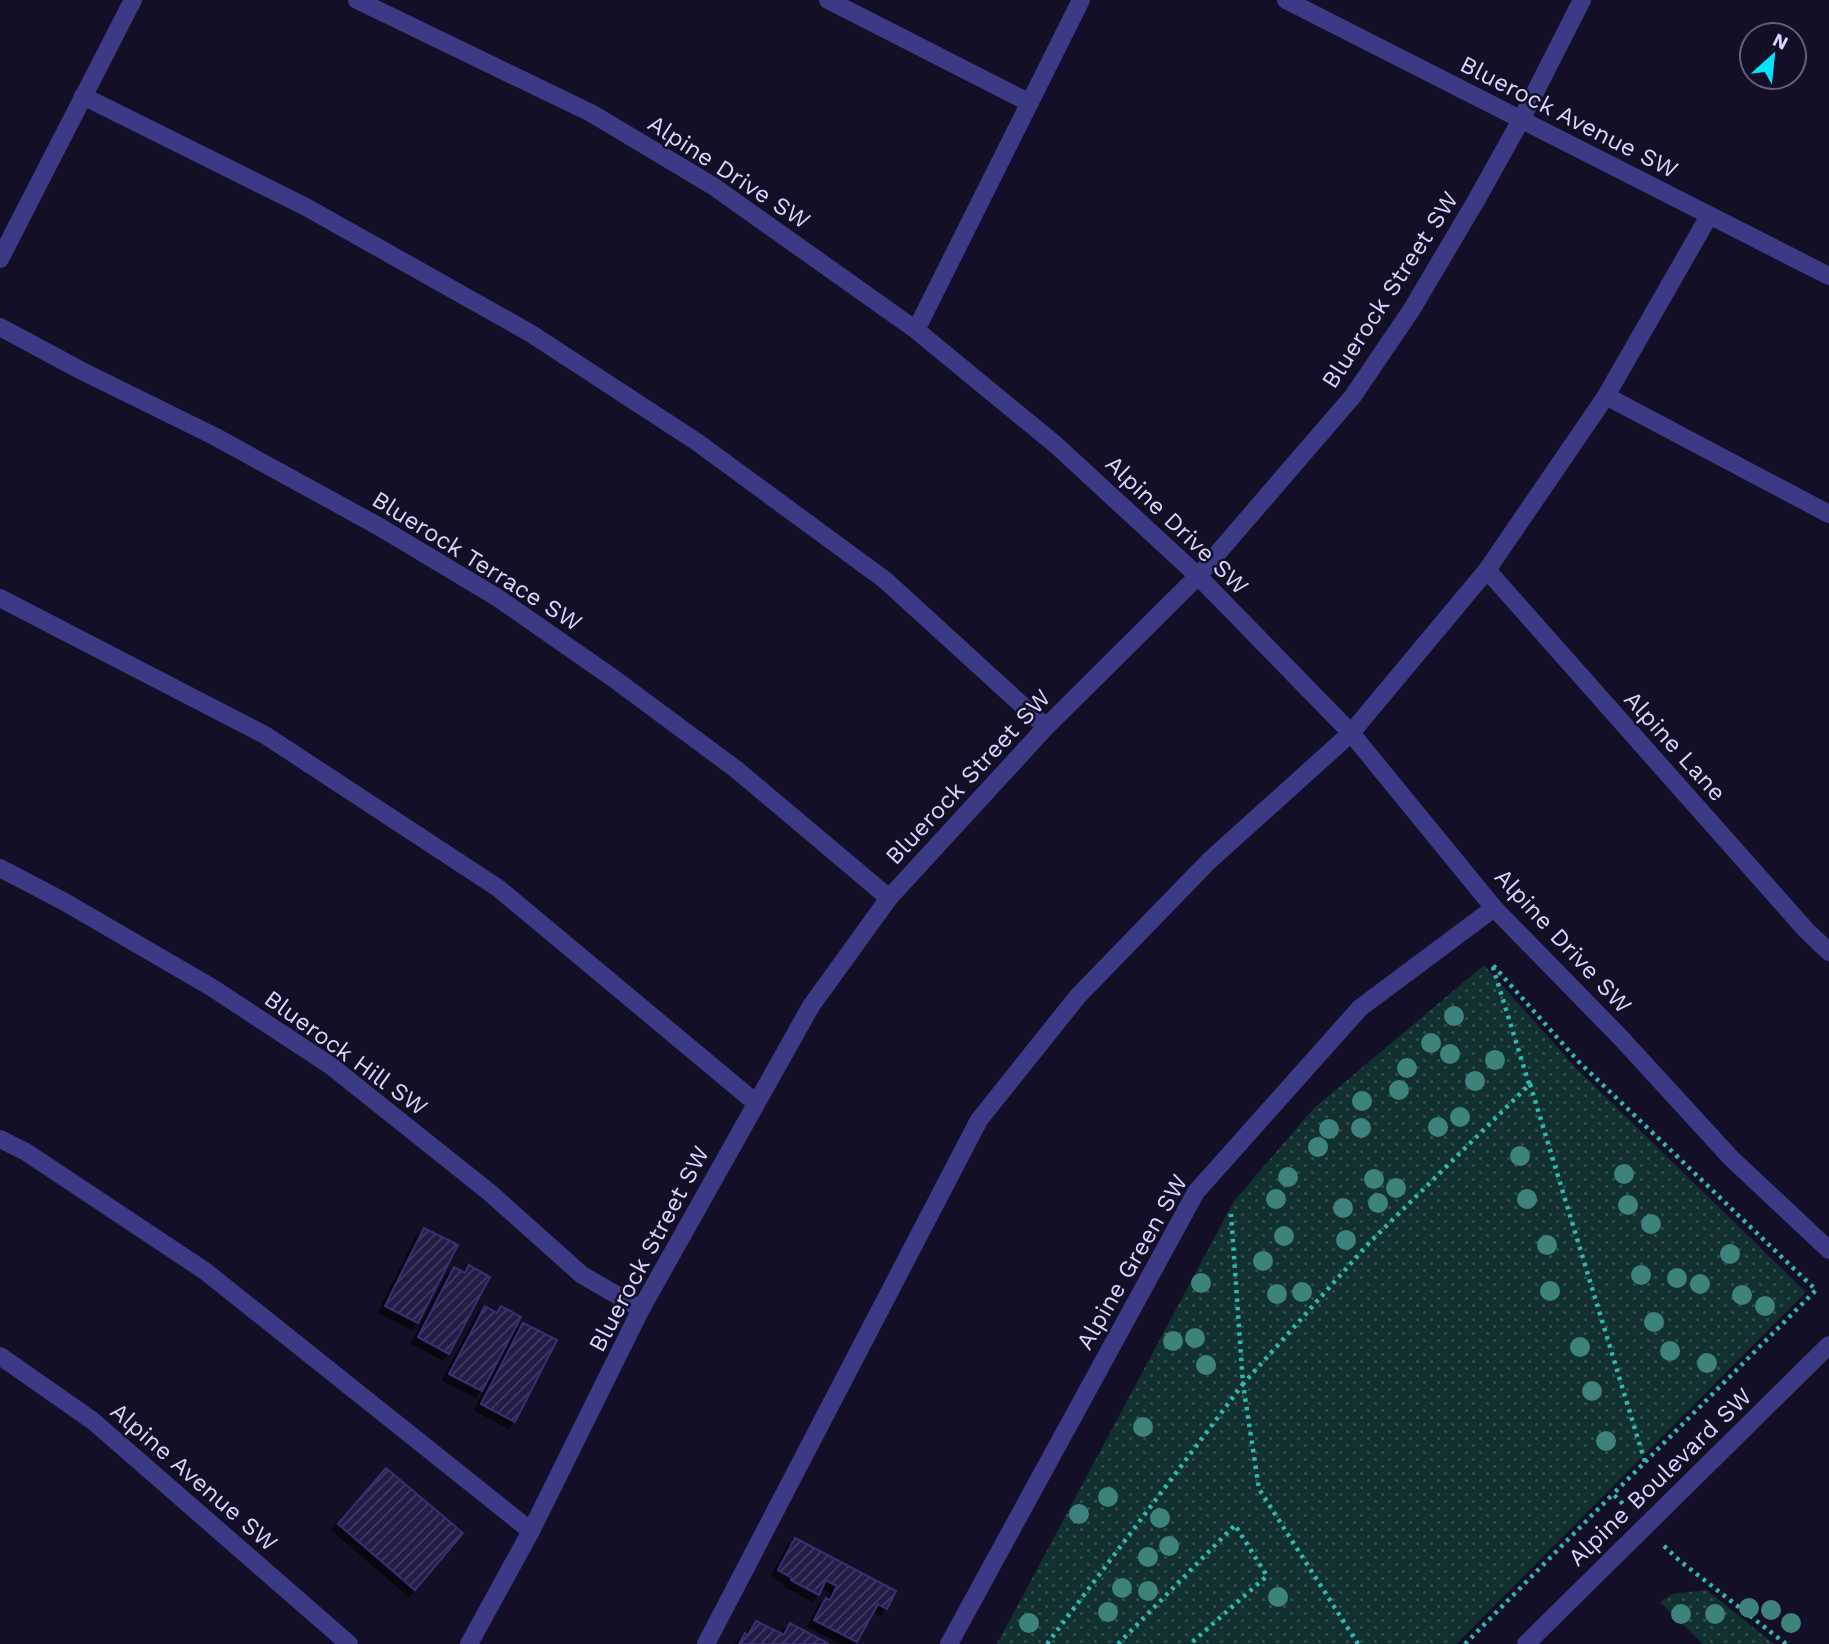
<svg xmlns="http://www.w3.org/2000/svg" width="1829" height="1644" font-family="'Work Sans',sans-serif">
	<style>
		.park { fill: url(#park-dots) }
		.building { fill: url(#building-hatch); stroke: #3b2d73; stroke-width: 2; filter: url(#shadow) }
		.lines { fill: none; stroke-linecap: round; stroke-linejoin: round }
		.path { stroke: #2fb8b0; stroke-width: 4.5; stroke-dasharray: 3.5 5; stroke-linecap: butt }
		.service { stroke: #3d3a85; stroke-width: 18 }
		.minor { stroke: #3d3a85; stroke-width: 18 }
		.tertiary { stroke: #3d3a85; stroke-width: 18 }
		.tree { fill: #3d827b }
		.labels { text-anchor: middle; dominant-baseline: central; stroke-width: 5; stroke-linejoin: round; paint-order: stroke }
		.street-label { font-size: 24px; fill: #d9d4ff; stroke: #130f26 }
	</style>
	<defs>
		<pattern id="park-dots" width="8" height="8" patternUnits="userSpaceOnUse" patternTransform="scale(1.75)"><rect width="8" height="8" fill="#12302f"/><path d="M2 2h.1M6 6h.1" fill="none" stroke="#344d4e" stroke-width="1.8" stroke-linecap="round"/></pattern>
		<pattern id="building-hatch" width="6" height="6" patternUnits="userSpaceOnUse" patternTransform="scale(1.75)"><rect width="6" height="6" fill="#241b47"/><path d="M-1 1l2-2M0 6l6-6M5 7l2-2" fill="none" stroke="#433b63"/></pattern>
		<filter id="shadow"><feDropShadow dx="-6" dy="6" stdDeviation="0" flood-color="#0009"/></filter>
	</defs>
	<rect width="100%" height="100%" fill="#130f26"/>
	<g class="park">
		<path d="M 1484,965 L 1577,1069 L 1806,1292 L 1456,1644 L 997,1644 L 1234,1201 L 1314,1108 Z"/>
		<path d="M 1707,1590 L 1774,1644 L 1703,1644 L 1660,1602 L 1672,1594 Z"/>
	</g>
	<g class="building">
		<path d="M 424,1228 L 458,1245 L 418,1323 L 385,1306 Z"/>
		<path d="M 469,1265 L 490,1277 L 449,1354 L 418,1337 L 454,1267 L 465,1273 Z"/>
		<path d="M 485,1306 L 497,1313 L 501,1306 L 521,1317 L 482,1391 L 449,1374 Z"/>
		<path d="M 523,1323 L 557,1340 L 515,1422 L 481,1404 Z"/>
		<path d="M 386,1468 L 463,1533 L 415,1590 L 338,1524 Z"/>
		<path d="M 795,1538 L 896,1591 L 887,1609 L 878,1604 L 857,1642 L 814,1620 L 826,1598 L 830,1600 L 837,1586 L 826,1580 L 819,1595 L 791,1580 L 792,1578 L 778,1570 Z"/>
		<path d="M 756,1621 L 784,1635 L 790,1623 L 829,1644 L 739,1644 L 745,1633 L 748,1635 Z"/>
	</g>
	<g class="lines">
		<g class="path">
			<path d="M 1529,1084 L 1492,964 L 1578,1061 L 1816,1290 L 1645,1462"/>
			<path d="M 1664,1546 L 1680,1561 L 1786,1644"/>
			<path d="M 1047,1644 L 1243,1384 L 1231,1214"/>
			<path d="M 1118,1644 L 1235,1525 L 1267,1576 L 1190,1644"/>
			<path d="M 1358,1644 L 1259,1489 L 1243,1384 L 1370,1242 L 1530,1084 L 1645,1462 L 1613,1494"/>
			<path d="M 1465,1644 L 1613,1494 L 1626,1507"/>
		</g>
		<g class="service">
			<path d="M 828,0 L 1030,103"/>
			<path d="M 83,96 L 306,207 L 530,333 L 697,442 L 885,580 L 1046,727"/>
			<path d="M 916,330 L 1081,0"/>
			<path d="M 1606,396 L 1829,514"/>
			<path d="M 1487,570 L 1806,930 L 1829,952"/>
			<path d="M 0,598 L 265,735 L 498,888 L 756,1103"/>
			<path d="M 0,1139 L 26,1152 L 205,1271 L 531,1531"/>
			<path d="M 706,1644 L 979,1120 L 1078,996 L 1209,861 L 1351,733 L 1487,570 L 1606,396 L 1709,216"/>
		</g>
		<g class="minor">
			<path d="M 357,0 L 591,113 L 713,186 L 916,330 L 1056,445 L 1198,576 L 1351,733 L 1494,908 L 1621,1038 L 1731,1158 L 1829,1250"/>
			<path d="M 1286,0 L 1829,276"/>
			<path d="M 0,259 L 133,0"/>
			<path d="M 0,327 L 80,370 L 214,436 L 378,526 L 498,598 L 613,678 L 737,770 L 889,898"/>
			<path d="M 0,868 L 63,901 L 211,987 L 331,1066 L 489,1192 L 582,1275 L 641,1309"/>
			<path d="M 469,1644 L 531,1531 L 641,1309 L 811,1006 L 889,898 L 1046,727 L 1198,576 L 1353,396 L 1412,309 L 1477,199 L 1521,120 L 1582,0"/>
			<path d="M 949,1644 L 1196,1192 L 1360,1008 L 1494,908"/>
			<path d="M 1526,1644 L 1829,1345"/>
		</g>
		<path class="tertiary" d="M 0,1356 L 93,1421 L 349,1644"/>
	</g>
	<g class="tree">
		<circle cx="1454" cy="1016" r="10"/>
		<circle cx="1431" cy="1043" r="10"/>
		<circle cx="1450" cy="1054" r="10"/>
		<circle cx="1495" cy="1060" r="10"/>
		<circle cx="1407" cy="1068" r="10"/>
		<circle cx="1475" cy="1081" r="10"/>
		<circle cx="1399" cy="1090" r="10"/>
		<circle cx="1362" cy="1101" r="10"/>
		<circle cx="1460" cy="1117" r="10"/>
		<circle cx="1438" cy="1127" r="10"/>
		<circle cx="1361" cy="1128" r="10"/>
		<circle cx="1329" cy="1129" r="10"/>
		<circle cx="1318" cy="1147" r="10"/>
		<circle cx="1520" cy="1156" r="10"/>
		<circle cx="1624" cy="1174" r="10"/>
		<circle cx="1288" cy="1177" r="10"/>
		<circle cx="1374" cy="1179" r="10"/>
		<circle cx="1396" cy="1188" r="10"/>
		<circle cx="1276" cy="1199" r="10"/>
		<circle cx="1527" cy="1199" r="10"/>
		<circle cx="1378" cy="1203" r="10"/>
		<circle cx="1628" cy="1205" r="10"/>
		<circle cx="1343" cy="1208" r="10"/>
		<circle cx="1651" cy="1224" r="10"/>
		<circle cx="1284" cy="1236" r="10"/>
		<circle cx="1346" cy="1240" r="10"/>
		<circle cx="1547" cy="1245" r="10"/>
		<circle cx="1730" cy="1254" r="10"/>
		<circle cx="1263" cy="1261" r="10"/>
		<circle cx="1641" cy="1275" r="10"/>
		<circle cx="1677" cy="1278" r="10"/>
		<circle cx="1201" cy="1283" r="10"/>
		<circle cx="1700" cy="1284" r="10"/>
		<circle cx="1550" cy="1291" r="10"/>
		<circle cx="1302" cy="1292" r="10"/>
		<circle cx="1277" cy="1294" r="10"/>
		<circle cx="1742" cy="1295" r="10"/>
		<circle cx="1765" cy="1306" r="10"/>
		<circle cx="1654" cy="1322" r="10"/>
		<circle cx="1195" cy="1338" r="10"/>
		<circle cx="1173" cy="1341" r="10"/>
		<circle cx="1580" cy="1347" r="10"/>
		<circle cx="1670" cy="1351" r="10"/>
		<circle cx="1707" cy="1363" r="10"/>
		<circle cx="1206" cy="1365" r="10"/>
		<circle cx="1592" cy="1391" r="10"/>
		<circle cx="1143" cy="1427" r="10"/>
		<circle cx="1606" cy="1441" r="10"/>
		<circle cx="1108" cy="1497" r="10"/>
		<circle cx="1079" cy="1514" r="10"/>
		<circle cx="1160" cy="1518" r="10"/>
		<circle cx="1169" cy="1546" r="10"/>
		<circle cx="1148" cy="1557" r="10"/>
		<circle cx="1122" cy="1588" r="10"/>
		<circle cx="1148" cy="1591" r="10"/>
		<circle cx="1278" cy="1597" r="10"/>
		<circle cx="1749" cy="1608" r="10"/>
		<circle cx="1771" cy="1610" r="10"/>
		<circle cx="1108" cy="1612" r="10"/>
		<circle cx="1681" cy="1614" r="10"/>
		<circle cx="1715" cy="1614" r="10"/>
		<circle cx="1029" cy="1623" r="10"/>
		<circle cx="1791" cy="1623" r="10"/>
	</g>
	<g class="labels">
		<g class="street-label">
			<text transform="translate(1569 117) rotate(27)">Bluerock Avenue SW</text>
			<text transform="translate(729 172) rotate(33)">Alpine Drive SW</text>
			<text transform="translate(1390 290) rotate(-57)">Bluerock Street SW</text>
			<text transform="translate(1177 525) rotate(44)">Alpine Drive SW</text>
			<text transform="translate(477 561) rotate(32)">Bluerock Terrace SW</text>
			<text transform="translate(1675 746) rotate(48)">Alpine Lane</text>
			<text transform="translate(968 777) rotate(-47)">Bluerock Street SW</text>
			<text transform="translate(1563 941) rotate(47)">Alpine Drive SW</text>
			<text transform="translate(346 1053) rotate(36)">Bluerock Hill SW</text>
			<text transform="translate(649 1249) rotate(-62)">Bluerock Street SW</text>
			<text transform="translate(1132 1262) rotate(-60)">Alpine Green SW</text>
			<text transform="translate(194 1477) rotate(41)">Alpine Avenue SW</text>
			<text transform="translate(1660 1477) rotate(-44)">Alpine Boulevard SW</text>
		</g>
	</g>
	<g transform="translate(1773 56) rotate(27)"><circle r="33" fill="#130f26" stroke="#625e7d" stroke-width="2"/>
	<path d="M0-5L12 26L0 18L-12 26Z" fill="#00e5ff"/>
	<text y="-10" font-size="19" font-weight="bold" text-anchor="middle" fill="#d9d4ff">N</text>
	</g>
</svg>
